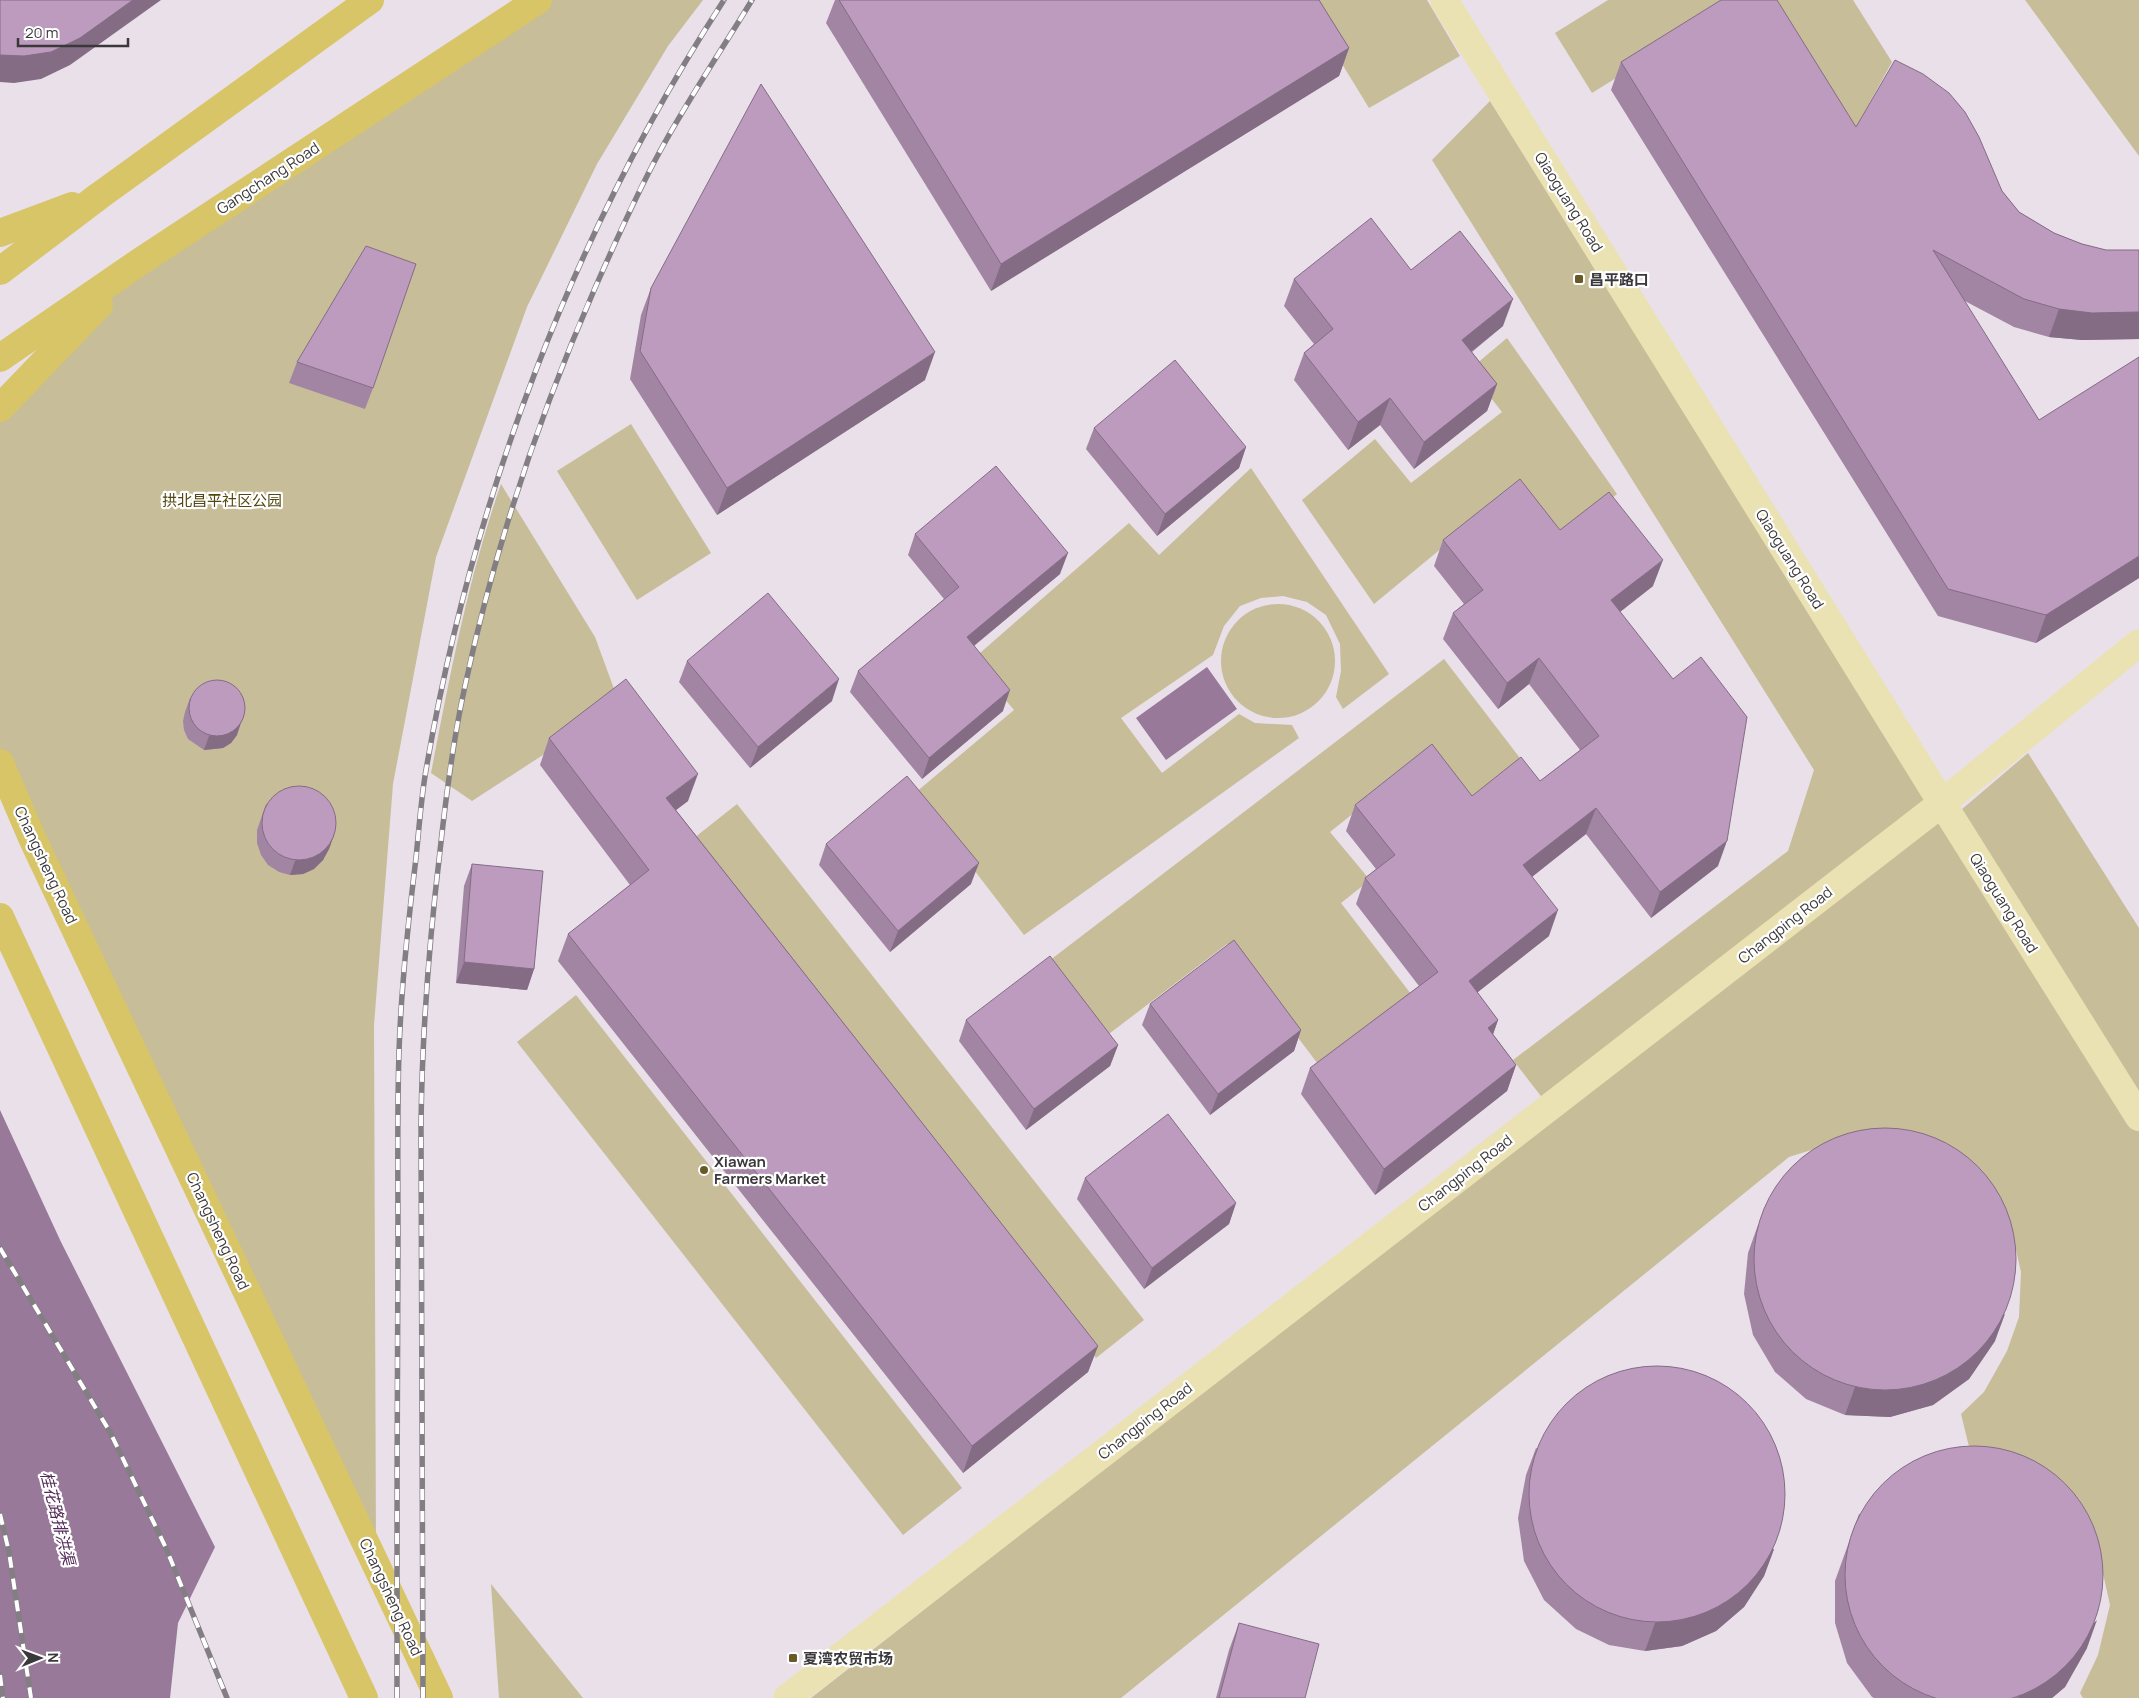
<svg xmlns="http://www.w3.org/2000/svg" width="2139" height="1698" font-family="Manrope,'Noto Sans SC',sans-serif">
	<style>
		.green { fill: #c7bd99 }
		.water { fill: #98799a }
		.lines { fill: none; stroke-linecap: round; stroke-linejoin: round }
		.secondary { stroke: #ebe2b3; stroke-width: 28 }
		.primary { stroke: #d7c567; stroke-width: 28 }
		.rail-casing { stroke: #837e83; stroke-width: 5.5 }
		.rail { stroke: #fff; stroke-width: 4; stroke-dasharray: 11; stroke-linecap: butt }
		.wall { fill: #a285a3 }
		.shaded-wall { fill: #846c85 }
		.building { fill: #bc9bbe; stroke: #846c85 }
		.poi-dot { fill: #675a27; stroke: #fff; stroke-width: 2 }
		.labels { text-anchor: middle; dominant-baseline: central; stroke-width: 4.5; stroke-linejoin: round; paint-order: stroke }
		.street-label { font-size: 15px; fill: #3b383b; stroke: #fff }
		.poi-label { font-size: 15px; font-weight: bold; fill: #3b383b; stroke: #fff; text-anchor: start }
		.park-label { font-size: 15px; fill: #544711; stroke: #fff }
		.water-label { font-size: 16px; font-style: italic; fill: #542a58; stroke: #fff }
	</style>
	<rect width="100%" height="100%" fill="#e9e0e9"/>
	<g class="green">
		<path d="M 542,0 L 703,0 L 668,46 L 597,164 L 527,307 L 436,557 L 393,784 L 374,1025 L 376,1553 L 0,757 L 0,414 L 141,263 Z"/>
		<path d="M 1303,0 L 1427,0 L 1460,56 L 1369,108 Z"/>
		<path d="M 1608,0 L 1741,0 L 1592,93 L 1555,33 Z"/>
		<path d="M 1770,0 L 1853,0 L 1892,62 L 1853,133 Z"/>
		<path d="M 2025,0 L 2139,0 L 2139,156 Z"/>
		<path d="M 1490,101 L 1931,802 L 1544,1100 L 1513,1060 L 1788,851 L 1814,770 L 1432,160 Z"/>
		<path d="M 1507,338 L 1617,494 L 1551,546 L 1511,491 L 1374,604 L 1302,500 L 1375,439 L 1411,483 L 1502,412 L 1469,370 Z"/>
		<path d="M 631,424 L 711,553 L 637,600 L 557,471 Z"/>
		<path d="M 1251,468 L 1389,674 L 1343,709 L 1336,697 L 1341,671 L 1340,644 L 1326,615 L 1307,602 L 1283,596 L 1261,598 L 1240,606 L 1224,626 L 1213,655 L 1121,718 L 1162,773 L 1239,714 L 1255,723 L 1292,725 L 1299,738 L 1024,935 L 915,793 L 1014,710 L 972,660 L 1129,523 L 1159,555 Z"/>
		<path d="M 501,484 L 595,637 L 620,705 L 472,801 L 431,773 C 450,675 468,578 501,484 Z"/>
		<circle cx="1278" cy="661" r="57"/>
		<path d="M 1444,659 L 1523,762 L 1465,808 L 1426,755 L 1330,832 L 1370,880 L 1341,903 L 1411,994 L 1318,1064 L 1227,944 L 1101,1040 L 1045,964 Z"/>
		<path d="M 2028,753 L 2139,928 L 2139,1096 L 1961,810 Z"/>
		<path d="M 737,804 L 1144,1320 L 1096,1358 L 689,842 Z"/>
		<path d="M 1938,817 L 2139,1131 L 2139,1698 L 2083,1698 L 2080,1693 L 2098,1655 L 2110,1605 L 2098,1551 L 1972,1459 L 1961,1414 L 1984,1392 L 2007,1351 L 2019,1317 L 2021,1272 L 2011,1228 L 1846,1139 L 1789,1157 L 1121,1698 L 811,1698 Z"/>
		<path d="M 576,995 L 962,1488 L 903,1535 L 517,1042 Z"/>
		<path d="M 491,1584 L 583,1698 L 499,1698 Z"/>
	</g>
	<g class="water">
		<path d="M 1207,667 L 1237,709 L 1166,760 L 1136,718 Z"/>
		<path d="M 0,1110 L 61,1242 L 215,1547 L 178,1623 L 170,1698 L 0,1698 Z"/>
	</g>
	<g class="lines">
		<g class="secondary">
			<path d="M 1444,0 L 1942,803 L 2139,1117"/>
			<path d="M 787,1698 L 1942,803 L 2139,643"/>
		</g>
		<g class="primary">
			<path d="M 0,233 L 72,206"/>
			<path d="M 0,271 L 99,196 L 370,0"/>
			<path d="M 0,358 L 141,261 L 538,0"/>
			<path d="M 0,408 L 99,305"/>
			<path d="M 0,763 L 33,840 L 439,1698"/>
			<path d="M 0,917 L 364,1698"/>
		</g>
		<defs>
			<g id="rail">
				<path d="M 0,1248 L 110,1432 L 166,1548 L 227,1698"/>
				<path d="M 0,1514 L 9,1552 L 31,1698"/>
				<path d="M 0,1675 L 3,1698"/>
				<path d="M 397,1698 C 397,1545 397,1391 398,1238 C 398,1176 397,1114 399,1052 C 401,987 408,923 416,858 C 419,829 421,799 426,770 C 473,497 573,233 724,0"/>
				<path d="M 423,1698 L 421,1126 C 422,1033 429,943 440,851 C 446,796 453,740 465,686 C 494,550 539,416 595,288 C 615,243 635,197 659,153 C 687,101 721,51 752,0"/>
			</g>
		</defs>
		<use href="#rail" class="rail-casing"/>
		<use href="#rail" class="rail"/>
	</g>
	<g class="wall">
		<path d="M 835,0 L 1319,0 L 1349,48 L 1339,76 L 991,291 L 826,23 Z"/>
		<path d="M 1621,62 L 1856,127 L 2002,191 L 2019,212 L 2054,233 L 2082,244 L 2106,250 L 2139,250 L 2139,339 L 2082,340 L 2049,337 L 2014,327 L 1963,300 L 2039,420 L 2139,578 L 2036,643 L 1938,616 L 1611,90 Z"/>
		<path d="M 1411,270 L 1503,326 L 1472,352 L 1497,384 L 1487,411 L 1414,469 L 1380,425 L 1348,450 L 1294,380 L 1304,353 L 1314,344 L 1284,306 L 1294,279 Z"/>
		<path d="M 651,288 L 925,380 L 717,515 L 630,379 L 641,315 Z"/>
		<path d="M 297,362 L 373,388 L 365,409 L 289,383 Z"/>
		<path d="M 1094,428 L 1246,447 L 1239,468 L 1157,536 L 1086,449 Z"/>
		<path d="M 1560,530 L 1653,586 L 1620,612 L 1718,866 L 1651,918 L 1586,834 L 1532,877 L 1549,936 L 1477,992 L 1498,1020 L 1493,1034 L 1516,1065 L 1507,1091 L 1375,1195 L 1301,1094 L 1310,1068 L 1419,986 L 1356,904 L 1365,878 L 1376,869 L 1346,831 L 1355,805 L 1472,796 L 1540,781 L 1580,750 L 1529,684 L 1498,709 L 1443,639 L 1453,613 L 1464,604 L 1434,566 L 1443,540 Z"/>
		<path d="M 915,534 L 1060,574 L 974,646 L 1003,711 L 922,779 L 850,692 L 858,671 L 944,599 L 908,555 Z"/>
		<path d="M 687,661 L 832,701 L 750,768 L 679,682 Z"/>
		<path d="M 190,698 L 237,735 L 231,743 L 223,748 L 204,750 L 188,739 L 184,730 L 183,721 L 185,712 Z"/>
		<path d="M 549,738 L 688,801 L 676,810 L 1098,1346 L 1088,1372 L 963,1473 L 558,961 L 568,934 L 630,885 L 540,765 Z"/>
		<path d="M 266,804 L 334,835 L 329,849 L 323,860 L 314,869 L 303,874 L 290,875 L 279,872 L 268,865 L 261,855 L 257,843 L 257,830 Z"/>
		<path d="M 826,844 L 971,884 L 890,952 L 819,865 Z"/>
		<path d="M 472,864 L 534,969 L 527,990 L 456,983 L 464,886 Z"/>
		<path d="M 1150,1004 L 1301,1030 L 1294,1051 L 1210,1115 L 1142,1025 Z"/>
		<path d="M 966,1020 L 1118,1045 L 1110,1066 L 1026,1130 L 959,1041 Z"/>
		<path d="M 1085,1178 L 1236,1203 L 1229,1224 L 1144,1289 L 1077,1199 Z"/>
		<path d="M 1758,1225 L 1995,1341 L 1969,1379 L 1933,1405 L 1890,1417 L 1845,1415 L 1806,1399 L 1775,1372 L 1753,1335 L 1744,1294 L 1748,1253 Z"/>
		<path d="M 1536,1448 L 1774,1549 L 1764,1576 L 1744,1607 L 1716,1631 L 1682,1646 L 1645,1651 L 1609,1645 L 1576,1629 L 1544,1600 L 1524,1561 L 1518,1518 L 1526,1475 Z"/>
		<path d="M 1859,1514 L 2087,1648 L 2065,1687 L 2052,1698 L 1874,1698 L 1872,1697 L 1847,1663 L 1835,1623 L 1835,1581 Z"/>
		<path d="M 1239,1623 L 1305,1698 L 1216,1698 L 1229,1650 Z"/>
	</g>
	<g class="shaded-wall">
		<path d="M 133,0 L 161,0 L 70,65 L 41,79 L 14,83 L 0,82 L 0,55 Z"/>
		<path d="M 1349,48 L 1339,76 L 991,291 L 1001,264 Z"/>
		<path d="M 1513,299 L 1503,326 L 1452,367 L 1462,340 Z"/>
		<path d="M 2059,309 L 2139,312 L 2139,339 L 2082,340 L 2049,337 Z"/>
		<path d="M 935,352 L 925,380 L 717,515 L 727,488 Z"/>
		<path d="M 1497,384 L 1487,411 L 1414,469 L 1424,442 Z"/>
		<path d="M 1390,398 L 1380,425 L 1348,450 L 1358,422 Z"/>
		<path d="M 1246,447 L 1239,468 L 1157,536 L 1165,514 Z"/>
		<path d="M 1068,553 L 1060,574 L 959,658 L 967,637 Z"/>
		<path d="M 2139,556 L 2139,578 L 2036,643 L 2046,615 Z"/>
		<path d="M 1663,560 L 1653,586 L 1602,626 L 1611,600 Z"/>
		<path d="M 1539,658 L 1529,684 L 1498,709 L 1507,683 Z"/>
		<path d="M 839,679 L 832,701 L 750,768 L 758,747 Z"/>
		<path d="M 1010,690 L 1003,711 L 922,779 L 929,758 Z"/>
		<path d="M 242,720 L 237,735 L 231,743 L 223,748 L 204,750 L 209,736 Z"/>
		<path d="M 698,774 L 688,801 L 656,825 L 666,798 Z"/>
		<path d="M 1596,808 L 1586,834 L 1514,891 L 1523,865 Z"/>
		<path d="M 334,835 L 329,849 L 323,860 L 314,869 L 303,874 L 290,875 L 295,861 Z"/>
		<path d="M 1727,841 L 1718,866 L 1651,918 L 1660,892 Z"/>
		<path d="M 979,863 L 971,884 L 890,952 L 898,931 Z"/>
		<path d="M 1558,910 L 1549,936 L 1459,1007 L 1469,981 Z"/>
		<path d="M 464,962 L 534,969 L 527,990 L 456,983 Z"/>
		<path d="M 1498,1020 L 1489,1046 L 1488,1028 Z"/>
		<path d="M 1301,1030 L 1294,1051 L 1210,1115 L 1218,1094 Z"/>
		<path d="M 1118,1045 L 1110,1066 L 1026,1130 L 1034,1109 Z"/>
		<path d="M 1516,1065 L 1507,1091 L 1375,1195 L 1384,1169 Z"/>
		<path d="M 1236,1203 L 1229,1224 L 1144,1289 L 1152,1268 Z"/>
		<path d="M 2005,1314 L 1995,1341 L 1969,1379 L 1933,1405 L 1890,1417 L 1845,1415 L 1855,1387 Z"/>
		<path d="M 1098,1346 L 1088,1372 L 963,1473 L 972,1446 Z"/>
		<path d="M 1774,1549 L 1764,1576 L 1744,1607 L 1716,1631 L 1682,1646 L 1645,1651 L 1655,1623 Z"/>
		<path d="M 2097,1620 L 2087,1648 L 2065,1687 L 2052,1698 L 2017,1698 Z"/>
	</g>
	<g class="building">
		<path d="M 0,0 L 133,0 L 80,38 L 51,52 L 24,56 L 0,55 Z"/>
		<path d="M 839,0 L 1319,0 L 1349,48 L 1001,264 Z"/>
		<path d="M 1721,0 L 1777,0 L 1856,127 L 1895,60 L 1923,74 L 1949,93 L 1965,112 L 1979,137 L 2002,191 L 2019,212 L 2054,233 L 2082,244 L 2106,250 L 2139,250 L 2139,312 L 2092,313 L 2059,309 L 2024,299 L 1933,250 L 2039,420 L 2139,357 L 2139,556 L 2046,615 L 1948,589 L 1621,62 Z"/>
		<path d="M 761,84 L 935,352 L 727,488 L 640,351 L 651,288 Z"/>
		<path d="M 1371,218 L 1411,270 L 1460,231 L 1513,299 L 1462,340 L 1497,384 L 1424,442 L 1390,398 L 1358,422 L 1304,353 L 1333,329 L 1294,279 Z"/>
		<path d="M 366,246 L 416,264 L 373,388 L 297,362 Z"/>
		<path d="M 1175,360 L 1246,447 L 1165,514 L 1094,428 Z"/>
		<path d="M 996,466 L 1068,553 L 967,637 L 1010,690 L 929,758 L 858,671 L 959,587 L 915,534 Z"/>
		<path d="M 1520,479 L 1560,530 L 1609,492 L 1663,560 L 1611,600 L 1673,679 L 1701,657 L 1747,717 L 1727,841 L 1660,892 L 1596,808 L 1523,865 L 1558,910 L 1469,981 L 1498,1020 L 1488,1028 L 1516,1065 L 1384,1169 L 1310,1068 L 1438,972 L 1365,878 L 1395,855 L 1355,805 L 1432,744 L 1472,796 L 1521,757 L 1540,781 L 1599,736 L 1539,658 L 1507,683 L 1453,613 L 1483,590 L 1443,540 Z"/>
		<path d="M 768,593 L 839,679 L 758,747 L 687,661 Z"/>
		<path d="M 626,679 L 698,774 L 666,798 L 1098,1346 L 972,1446 L 568,934 L 649,870 L 549,738 Z"/>
		<circle cx="217" cy="708" r="28"/>
		<path d="M 907,776 L 979,863 L 898,931 L 826,844 Z"/>
		<circle cx="299" cy="823" r="37"/>
		<path d="M 472,864 L 543,871 L 534,969 L 464,962 Z"/>
		<path d="M 1234,940 L 1301,1030 L 1218,1094 L 1150,1004 Z"/>
		<path d="M 1050,956 L 1118,1045 L 1034,1109 L 966,1020 Z"/>
		<path d="M 1168,1114 L 1236,1203 L 1152,1268 L 1085,1178 Z"/>
		<circle cx="1885" cy="1259" r="131"/>
		<circle cx="1657" cy="1494" r="128"/>
		<circle cx="1974" cy="1575" r="129"/>
		<path d="M 1239,1623 L 1319,1644 L 1305,1698 L 1219,1698 Z"/>
	</g>
	<g class="poi-dot">
		<rect x="1574" y="274" width="10" height="10" rx="2.5"/>
		<circle cx="704" cy="1170" r="5"/>
		<rect x="788" y="1653" width="10" height="10" rx="2.5"/>
	</g>
	<g class="labels">
		<g class="street-label">
			<text transform="translate(268 178) rotate(-33)">Gangchang Road</text>
			<text transform="translate(1569 202) rotate(58)">Qiaoguang Road</text>
			<text transform="translate(1790 559) rotate(58)">Qiaoguang Road</text>
			<text transform="translate(46 865) rotate(65)">Changsheng Road</text>
			<text transform="translate(2004 903) rotate(58)">Qiaoguang Road</text>
			<text transform="translate(1785 925) rotate(-38)">Changping Road</text>
			<text transform="translate(1465 1173) rotate(-38)">Changping Road</text>
			<text transform="translate(218 1231) rotate(65)">Changsheng Road</text>
			<text transform="translate(1145 1421) rotate(-38)">Changping Road</text>
			<text transform="translate(391 1597) rotate(65)">Changsheng Road</text>
		</g>
		<g class="poi-label">
			<text x="1589" y="279">昌平路口</text>
			<text x="714" y="1161">Xiawan<tspan x="714" dy="17">Farmers Market</tspan></text>
			<text x="803" y="1658">夏湾农贸市场</text>
		</g>
		<g class="park-label">
			<text x="222" y="500">拱北昌平社区公园</text>
		</g>
		<g class="water-label">
			<text transform="translate(58 1518) rotate(76)">桂花路排洪渠</text>
		</g>
	</g>
	<g transform="translate(40 1658) rotate(89)" stroke="#ffffff" stroke-width="4" paint-order="stroke">
	<path d="M0-4L9 19L0 12L-9 19Z" fill="#3b383b"/>
	<text y="-8" font-size="14" font-weight="bold" text-anchor="middle" fill="#3b383b">N</text>
	</g>
	<path d="M18 38v8h110v-8" fill="none" stroke="#3b383b" stroke-width="2.5"/>
	<text x="25" y="38" font-size="15" fill="#3b383b" stroke="#ffffff" stroke-width="4" paint-order="stroke">20 m</text>
</svg>
